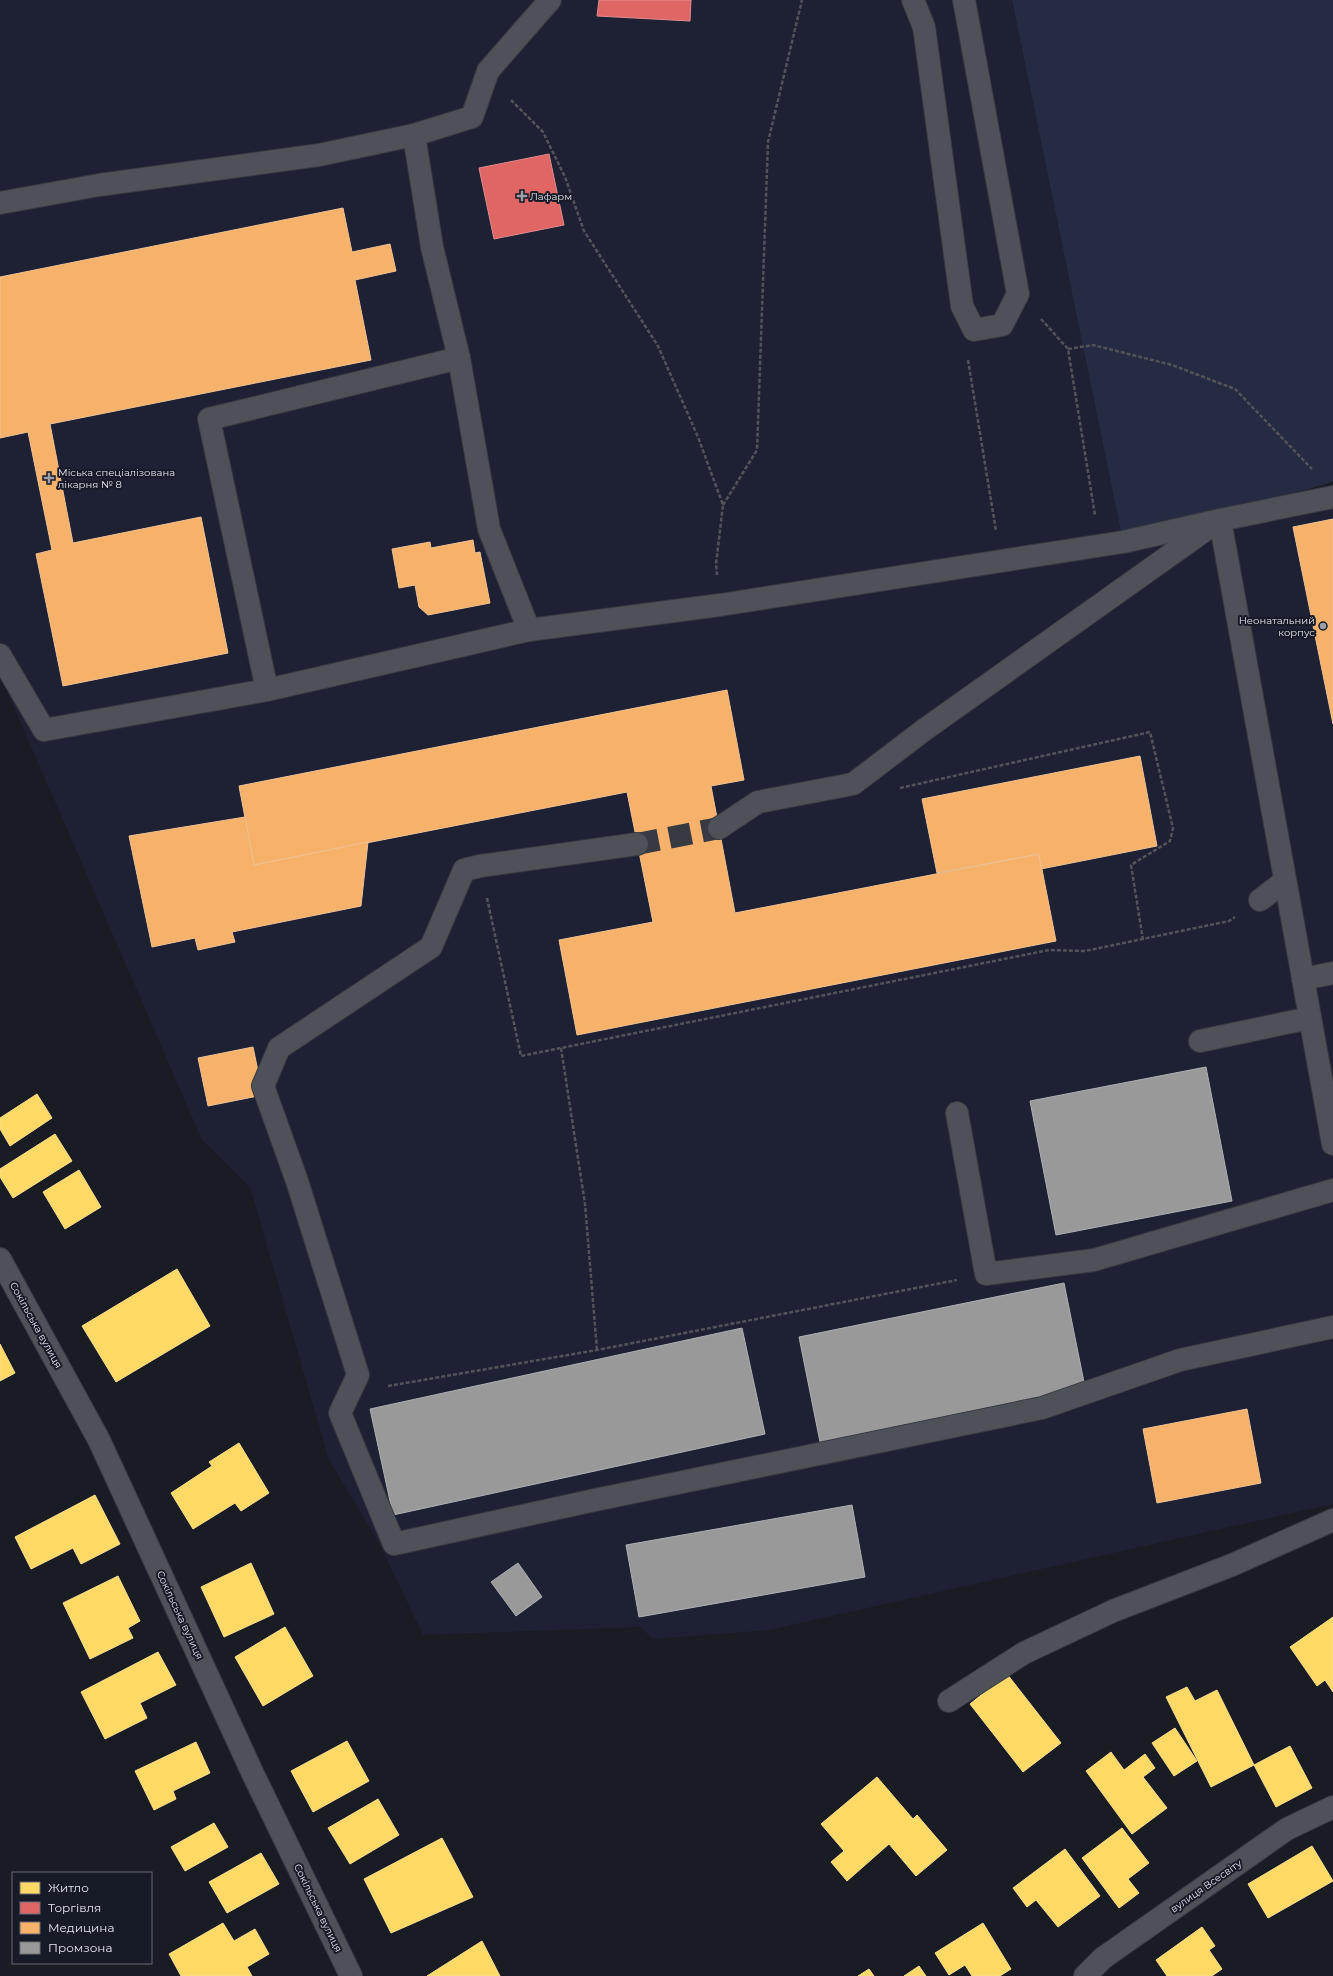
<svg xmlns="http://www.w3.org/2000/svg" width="1333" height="1976" font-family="Montserrat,sans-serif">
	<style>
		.built { fill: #1d2133 }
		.green { fill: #252b43 }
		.homes { fill: #ffd966; stroke: #f7dd8f }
		.shops { fill: #e06666; stroke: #e18c8f }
		.health { fill: #f6b26b; stroke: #f0c193 }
		.industry { fill: #999; stroke: #afb0b3 }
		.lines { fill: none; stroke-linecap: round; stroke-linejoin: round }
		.minor-tunnel { stroke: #383a42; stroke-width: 22; stroke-dasharray: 22 11; stroke-linecap: butt }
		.minor-casing { stroke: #373940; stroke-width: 24 }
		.path { stroke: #53545a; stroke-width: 2.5; stroke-dasharray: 4 2; stroke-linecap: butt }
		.minor { stroke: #4f5159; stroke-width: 22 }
		.poi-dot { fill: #9d9fa8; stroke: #171a27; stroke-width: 1.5 }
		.labels { text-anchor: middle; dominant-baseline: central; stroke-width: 4; stroke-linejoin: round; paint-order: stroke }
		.poi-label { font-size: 10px; fill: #e3e5ef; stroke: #171a27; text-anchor: start }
		.street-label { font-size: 10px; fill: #e3e5ef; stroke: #171a27 }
	</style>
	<rect width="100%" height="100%" fill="#1a1c24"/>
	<path class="built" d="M 0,0 L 1012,0 L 1123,542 L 1333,497 L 1333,1504 L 769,1630 L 653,1639 L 640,1627 L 423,1635 L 379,1543 L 329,1460 L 250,1187 L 202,1140 L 0,675 Z"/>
	<path class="green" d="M 1012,0 L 1333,0 L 1333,482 L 1123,542 Z"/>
	<g class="homes">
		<path d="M 37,1094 L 52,1118 L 10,1146 L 0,1129 L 0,1118 Z"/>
		<path d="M 55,1134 L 72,1161 L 13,1198 L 0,1177 L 0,1169 Z"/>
		<path d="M 79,1170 L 101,1207 L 65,1229 L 43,1192 Z"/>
		<path d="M 177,1269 L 210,1326 L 116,1382 L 82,1326 Z"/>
		<path d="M 0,1344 L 15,1373 L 0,1381 Z"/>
		<path d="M 239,1443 L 269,1493 L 241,1511 L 235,1503 L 193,1529 L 171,1493 L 212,1466 L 209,1462 Z"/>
		<path d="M 95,1495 L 120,1544 L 81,1564 L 73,1548 L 31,1569 L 15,1537 Z"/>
		<path d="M 251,1563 L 274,1614 L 224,1637 L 201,1587 Z"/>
		<path d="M 118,1576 L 140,1621 L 128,1628 L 133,1638 L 90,1659 L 63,1603 Z"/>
		<path d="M 1333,1617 L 1333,1692 L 1325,1680 L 1317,1686 L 1290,1647 Z"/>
		<path d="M 285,1627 L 313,1676 L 263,1706 L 235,1657 Z"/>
		<path d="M 158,1652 L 176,1685 L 140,1703 L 147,1718 L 105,1739 L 81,1692 Z"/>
		<path d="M 1007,1674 L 1061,1743 L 1023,1772 L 970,1704 Z"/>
		<path d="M 1187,1687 L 1195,1701 L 1217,1690 L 1254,1765 L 1211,1787 L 1166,1697 Z"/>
		<path d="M 1175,1728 L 1197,1761 L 1174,1776 L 1152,1743 Z"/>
		<path d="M 347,1741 L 369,1781 L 313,1812 L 291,1771 Z"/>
		<path d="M 196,1742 L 210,1773 L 173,1791 L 176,1799 L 154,1810 L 135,1771 Z"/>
		<path d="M 1290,1746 L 1312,1788 L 1276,1807 L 1254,1765 Z"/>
		<path d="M 1111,1752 L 1124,1770 L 1145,1754 L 1155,1768 L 1143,1777 L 1167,1808 L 1132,1834 L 1086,1771 Z"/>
		<path d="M 877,1777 L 913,1819 L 917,1815 L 947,1850 L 916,1876 L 889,1844 L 847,1881 L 831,1862 L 844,1851 L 821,1824 Z"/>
		<path d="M 378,1799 L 399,1835 L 350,1864 L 328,1828 Z"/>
		<path d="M 214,1823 L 228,1847 L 185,1871 L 171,1847 Z"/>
		<path d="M 1122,1828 L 1149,1863 L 1128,1879 L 1139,1893 L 1119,1908 L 1082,1858 Z"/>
		<path d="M 442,1838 L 473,1897 L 391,1933 L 364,1879 Z"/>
		<path d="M 1312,1846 L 1333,1881 L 1268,1918 L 1248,1884 Z"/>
		<path d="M 1065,1849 L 1100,1896 L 1058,1927 L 1036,1900 L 1027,1907 L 1013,1888 Z"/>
		<path d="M 261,1853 L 279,1884 L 227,1913 L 209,1882 Z"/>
		<path d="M 223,1923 L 234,1941 L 255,1929 L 269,1954 L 247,1967 L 252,1976 L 181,1976 L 169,1954 Z"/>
		<path d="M 983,1923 L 1011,1969 L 1000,1976 L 972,1976 L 965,1965 L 949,1975 L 935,1953 Z"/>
		<path d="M 1202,1927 L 1215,1946 L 1209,1950 L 1222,1969 L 1212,1976 L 1167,1976 L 1156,1960 Z"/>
		<path d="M 482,1941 L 500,1976 L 427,1976 Z"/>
		<path d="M 919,1966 L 926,1976 L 904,1976 Z"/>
		<path d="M 869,1969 L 874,1976 L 858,1976 Z"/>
	</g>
	<g class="shops">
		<path d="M 599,0 L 691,0 L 690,21 L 597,16 Z"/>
		<path d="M 549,154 L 564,225 L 494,239 L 479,168 Z"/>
	</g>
	<g class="health">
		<path d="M 343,208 L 352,252 L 390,244 L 396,271 L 355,280 L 371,360 L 50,424 L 73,543 L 201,517 L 228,653 L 63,686 L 36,554 L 52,550 L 28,432 L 0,438 L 0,277 Z"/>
		<path d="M 1333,519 L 1333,724 L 1293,527 Z"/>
		<path d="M 473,540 L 475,553 L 480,552 L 490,603 L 428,615 L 419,607 L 415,585 L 399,588 L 392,549 L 430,542 L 431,548 Z"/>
		<path d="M 727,690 L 744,780 L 711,786 L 735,913 L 1039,854 L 1056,941 L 577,1035 L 559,940 L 653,922 L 627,792 L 254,865 L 239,786 Z"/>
		<path d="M 1140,756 L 1157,846 L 1041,869 L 1039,854 L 937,873 L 922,799 Z"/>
		<path d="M 245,817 L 254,865 L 368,842 L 361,906 L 232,932 L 235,942 L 198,950 L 195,938 L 152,947 L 129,836 Z"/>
		<path d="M 253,1047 L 263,1095 L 208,1106 L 198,1058 Z"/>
		<path d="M 1247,1409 L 1261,1483 L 1157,1503 L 1143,1429 Z"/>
	</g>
	<g class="industry">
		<path d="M 1206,1067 L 1232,1201 L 1056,1235 L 1030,1101 Z"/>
		<path d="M 1064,1283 L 1085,1387 L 820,1442 L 799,1337 Z"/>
		<path d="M 742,1328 L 765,1434 L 393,1515 L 370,1409 Z"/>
		<path d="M 852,1505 L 865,1577 L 639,1617 L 626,1545 Z"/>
		<path d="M 518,1563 L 542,1597 L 516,1616 L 491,1582 Z"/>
	</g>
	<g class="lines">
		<path class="minor-tunnel" d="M 637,844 L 719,828"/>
		<defs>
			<g id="minor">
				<path d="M 913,0 L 924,27 L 962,306 L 974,330 L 1002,325 L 1018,294 L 964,0"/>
				<path d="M 414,135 L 432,247 L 459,358 L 489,529 L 529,630 L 720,605 L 1123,542 L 1220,520 L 1333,497"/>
				<path d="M 0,203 L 99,185 L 319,155 L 414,135 L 472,117 L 488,71 L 550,0"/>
				<path d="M 1220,520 L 1333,1144"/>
				<path d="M 0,655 L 44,730 L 267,690 L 529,630"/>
				<path d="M 267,690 L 209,419 L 459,358"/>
				<path d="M 719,828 L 758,802 L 853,784 L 924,730 L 1211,526"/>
				<path d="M 637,844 L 480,866 L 464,870 L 431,947 L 279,1048 L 263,1086 L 297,1181 L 358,1375 L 340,1413 L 394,1544 L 595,1500 L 1042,1408 L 1180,1360 L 1333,1327"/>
				<path d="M 1260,900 L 1285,881"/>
				<path d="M 1303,979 L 1333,973"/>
				<path d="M 1200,1041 L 1310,1018"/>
				<path d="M 957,1113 L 986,1274 L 1094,1260 L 1333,1190"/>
				<path d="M 0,1259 L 99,1440 L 253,1774 L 351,1976"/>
				<path d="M 949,1701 L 1024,1653 L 1113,1611 L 1232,1565 L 1333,1520"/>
				<path d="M 1085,1976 L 1103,1958 L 1287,1829 L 1333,1807"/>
			</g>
		</defs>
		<use href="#minor" class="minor-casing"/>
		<g class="path">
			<path d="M 511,100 L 543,132 L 565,177 L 584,231 L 658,346 L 698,437 L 723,505 L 716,564 L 717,575"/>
			<path d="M 1041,319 L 1068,349 L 1095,515"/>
			<path d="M 1068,349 L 1093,345 L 1172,365 L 1235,389 L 1312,469"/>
			<path d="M 968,360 L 996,531"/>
			<path d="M 723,505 L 757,450 L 768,142 L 802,0"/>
			<path d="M 900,788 L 1150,732 L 1173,828 L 1170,841 L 1131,865 L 1143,940"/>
			<path d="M 487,898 L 521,1056 L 1049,950 L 1085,951 L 1229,921 L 1235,917"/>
			<path d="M 561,1048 L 585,1204 L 597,1350"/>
			<path d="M 388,1386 L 597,1350 L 957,1280"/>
		</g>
		<use href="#minor" class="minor"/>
	</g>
	<g class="poi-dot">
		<path d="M520 190h4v4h4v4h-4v4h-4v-4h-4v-4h4z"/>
		<path d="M47 472h4v4h4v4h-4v4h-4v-4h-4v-4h4z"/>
		<circle cx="1323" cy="626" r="4"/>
	</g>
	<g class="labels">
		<g class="poi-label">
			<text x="530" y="196">Лафарм</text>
			<text x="58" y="472">Міська спеціалізована<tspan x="58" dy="12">лікарня № 8</tspan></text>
			<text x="1315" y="620" text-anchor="end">Неонатальний<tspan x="1315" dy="12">корпус</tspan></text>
		</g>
		<g class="street-label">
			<text transform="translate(36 1325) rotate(61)">Сокільська вулиця</text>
			<text transform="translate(180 1615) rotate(65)">Сокільська вулиця</text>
			<text transform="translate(1206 1886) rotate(-35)">вулиця Всесвіту</text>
			<text transform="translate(318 1908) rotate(64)">Сокільська вулиця</text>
		</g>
	</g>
	<rect x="12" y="1872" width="140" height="92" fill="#171a27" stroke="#696b77"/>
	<rect x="20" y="1882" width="20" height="12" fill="#ffd966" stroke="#696b77"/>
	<text x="48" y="1892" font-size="12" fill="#e3e5ef">Житло</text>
	<rect x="20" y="1902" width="20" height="12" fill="#e06666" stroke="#696b77"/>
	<text x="48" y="1912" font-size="12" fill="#e3e5ef">Торгівля</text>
	<rect x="20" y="1922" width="20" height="12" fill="#f6b26b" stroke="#696b77"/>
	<text x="48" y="1932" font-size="12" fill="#e3e5ef">Медицина</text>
	<rect x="20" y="1942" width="20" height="12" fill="#999999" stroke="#696b77"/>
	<text x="48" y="1952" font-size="12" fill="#e3e5ef">Промзона</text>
</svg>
